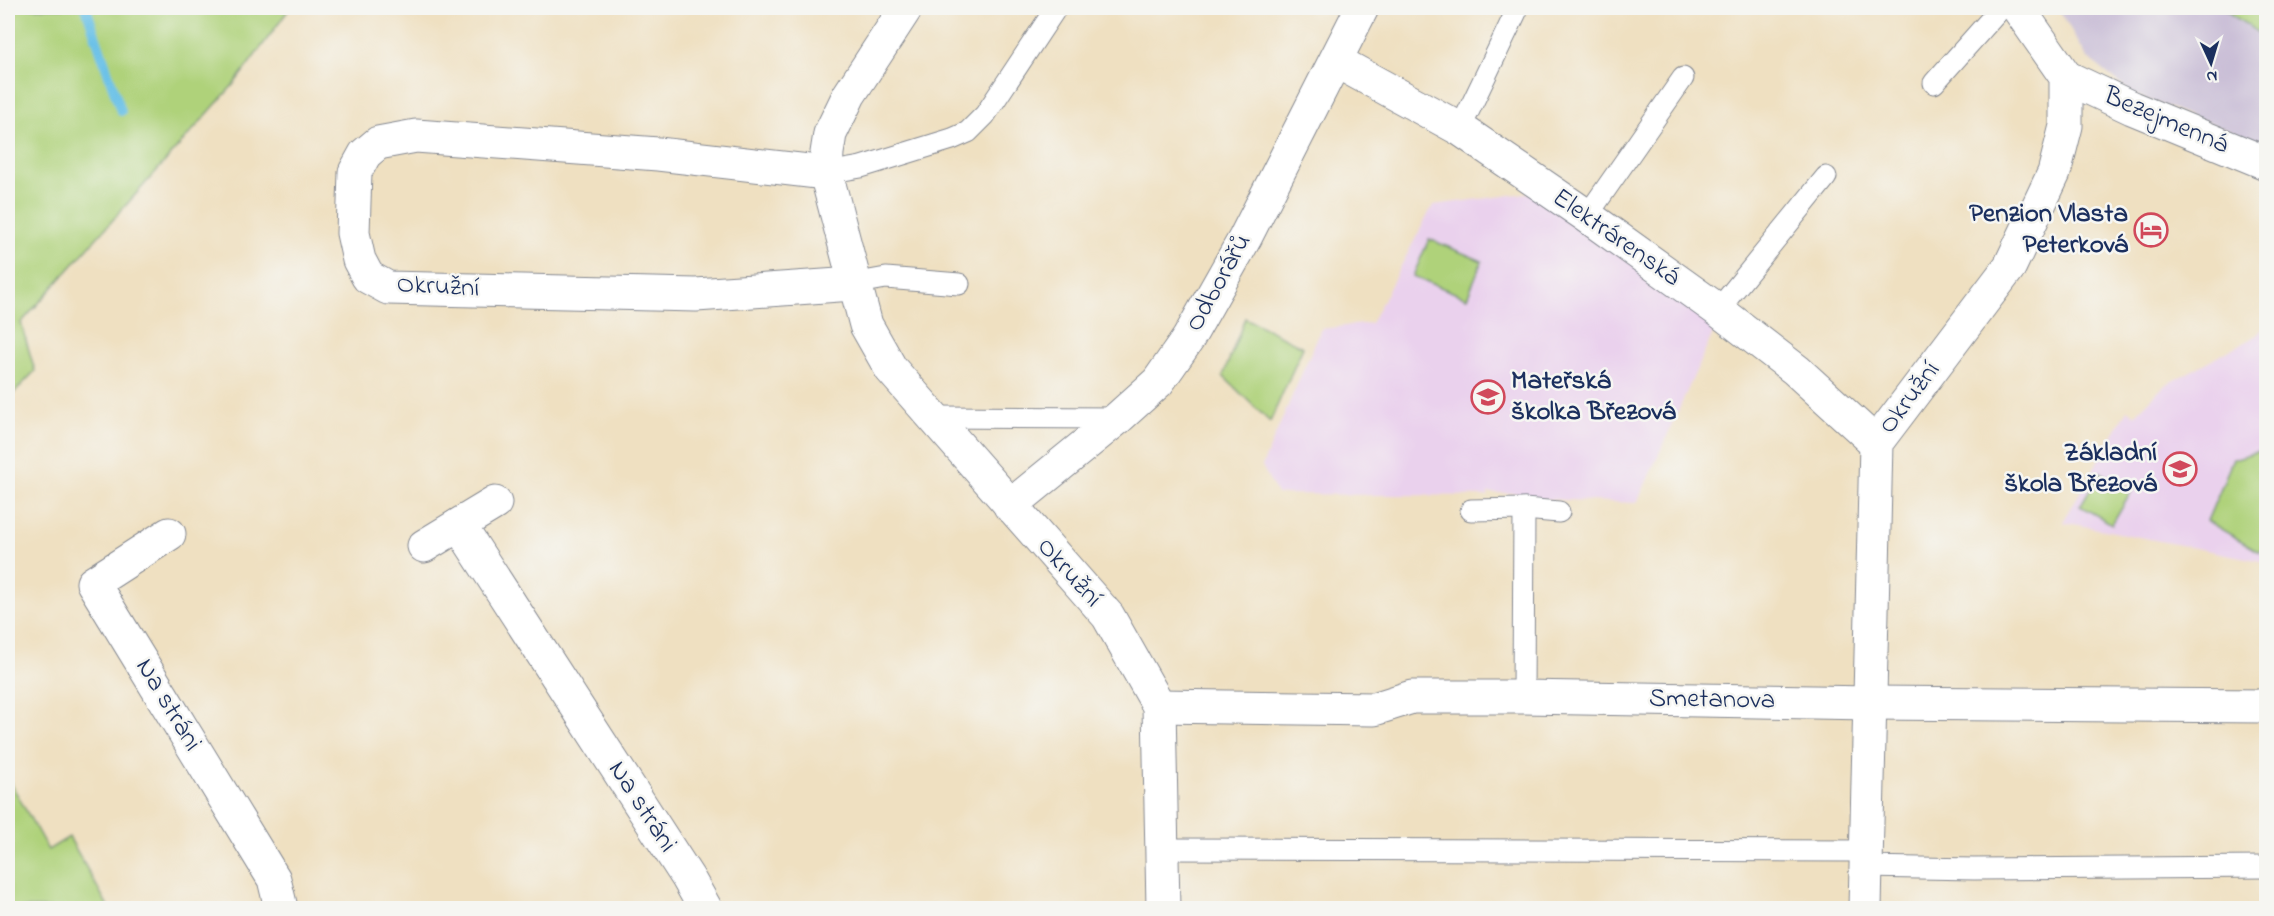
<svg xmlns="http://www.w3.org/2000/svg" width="2274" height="916" font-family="'Indie Flower',sans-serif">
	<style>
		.built { fill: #ead1ed }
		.industrial { fill: #cabfd7 }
		.green { fill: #afd27a; stroke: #65806c; stroke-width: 1.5 }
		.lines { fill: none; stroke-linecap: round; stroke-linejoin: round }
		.stream { stroke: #6ac1e7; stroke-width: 10 }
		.lane-casing { stroke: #858890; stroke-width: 23 }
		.street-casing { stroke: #858890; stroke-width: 35 }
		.lane { stroke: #fff; stroke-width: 21 }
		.street { stroke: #fff; stroke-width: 33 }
		.labels { text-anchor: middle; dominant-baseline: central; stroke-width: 5; stroke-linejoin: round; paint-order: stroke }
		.street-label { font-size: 27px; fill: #1b2f5e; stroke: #f6f6f2 }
		.poi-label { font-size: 27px; font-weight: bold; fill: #1b2f5e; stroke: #f6f6f2; text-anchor: end }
	</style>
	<rect width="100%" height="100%" fill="#f6f6f2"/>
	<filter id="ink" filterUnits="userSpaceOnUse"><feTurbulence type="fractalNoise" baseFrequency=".0167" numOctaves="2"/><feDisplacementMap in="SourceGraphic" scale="12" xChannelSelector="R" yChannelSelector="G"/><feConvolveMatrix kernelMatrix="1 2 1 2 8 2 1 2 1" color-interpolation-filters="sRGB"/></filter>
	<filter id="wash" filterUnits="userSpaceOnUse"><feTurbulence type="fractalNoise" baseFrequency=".008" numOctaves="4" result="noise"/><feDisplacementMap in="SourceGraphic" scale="24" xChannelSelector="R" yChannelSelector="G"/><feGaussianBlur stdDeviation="1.35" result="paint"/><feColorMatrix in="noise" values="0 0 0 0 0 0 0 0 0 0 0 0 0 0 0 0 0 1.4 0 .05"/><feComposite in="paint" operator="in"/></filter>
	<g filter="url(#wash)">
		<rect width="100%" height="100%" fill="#efe0c1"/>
		<g class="built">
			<path d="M 1534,192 L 1717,324 L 1637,503 L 1521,498 L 1516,493 L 1488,493 L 1488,496 L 1277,494 L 1262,466 L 1321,329 L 1371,323 L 1433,205 Z"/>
			<path d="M 2266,325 L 2266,562 L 2063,522 L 2127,410 L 2135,415 L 2165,385 L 2256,336 Z"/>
		</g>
		<path class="industrial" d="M 2058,8 L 2222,8 L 2266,38 L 2266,144 L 2133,94 L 2087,57 Z"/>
		<g class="green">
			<path d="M 8,8 L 290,8 L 234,84 L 21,323 L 35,371 L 8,399 Z"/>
			<path d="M 2222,8 L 2266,8 L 2266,38 Z"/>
			<path d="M 1429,239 L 1482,261 L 1467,298 L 1413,276 Z"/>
			<path d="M 1245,318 L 1303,347 L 1270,422 L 1223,376 Z"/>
			<path d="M 2266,449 L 2266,539 L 2260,552 L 2207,521 L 2233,459 Z"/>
			<path d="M 2100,472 L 2132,490 L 2112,524 L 2080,506 Z"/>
			<path d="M 8,778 L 48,850 L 69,837 L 109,908 L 8,908 Z"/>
		</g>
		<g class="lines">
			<path class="stream" d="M 86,8 L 121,111"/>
		</g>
	</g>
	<g filter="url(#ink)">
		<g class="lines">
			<defs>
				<g id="lane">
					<path d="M 1934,83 L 2001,8"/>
					<path d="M 1460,129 L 1518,8"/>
					<path d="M 826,173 L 861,167 L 952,139 L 968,132 L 985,115 L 1056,8"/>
					<path d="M 1587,216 L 1683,78"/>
					<path d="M 853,284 L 886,278 L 959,284"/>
					<path d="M 1718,310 L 1826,177"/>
					<path d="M 934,417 L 1118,418"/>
					<path d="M 1471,510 L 1524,509 L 1559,512"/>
					<path d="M 1523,697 L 1524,509"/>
					<path d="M 1162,849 L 1866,851"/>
					<path d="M 1865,867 L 1974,869 L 2266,867"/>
				</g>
				<g id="street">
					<path d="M 906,8 L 849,95 L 830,134 L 827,153 L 826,173 L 866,325 L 891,369 L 1108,616 L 1159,706 L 1163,908"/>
					<path d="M 1336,61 L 1460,129 L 1587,216 L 1718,310 L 1796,370 L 1876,443"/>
					<path d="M 2066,77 L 2132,108 L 2266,163"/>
					<path d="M 826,173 L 658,154 L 416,136 L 378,143 L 365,154 L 355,172 L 353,233 L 359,260 L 368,277 L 388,288 L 696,295 L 853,284"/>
					<path d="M 1010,506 L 1118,418 L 1158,382 L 1188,339 L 1245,238 L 1362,8"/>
					<path d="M 459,525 L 688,878 L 705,908"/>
					<path d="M 169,534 L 93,583 L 274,879 L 281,908"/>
					<path d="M 424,546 L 495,503"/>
					<path d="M 1159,706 L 1374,709 L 1412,697 L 1523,697 L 1869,703 L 2266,706"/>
					<path d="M 1865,908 L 1876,443 L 2010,266 L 2054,173 L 2066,126 L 2066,77 L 2018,8"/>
				</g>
			</defs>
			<use href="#lane" class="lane-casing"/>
			<use href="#street" class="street-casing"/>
			<use href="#lane" class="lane"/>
			<use href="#street" class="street"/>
		</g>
	</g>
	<defs>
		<symbol id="hotel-ring" viewBox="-11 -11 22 22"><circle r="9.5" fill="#f6f6f2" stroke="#d1495b" stroke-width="1.5"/><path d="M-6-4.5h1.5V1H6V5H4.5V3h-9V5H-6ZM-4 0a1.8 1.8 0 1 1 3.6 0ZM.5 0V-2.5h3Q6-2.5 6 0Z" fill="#d1495b"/></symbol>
		<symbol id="school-ring" viewBox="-11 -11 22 22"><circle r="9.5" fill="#f6f6f2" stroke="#d1495b" stroke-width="1.5"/><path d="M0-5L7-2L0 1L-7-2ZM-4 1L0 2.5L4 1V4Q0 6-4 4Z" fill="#d1495b"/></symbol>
	</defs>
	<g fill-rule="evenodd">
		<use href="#hotel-ring" x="2132" y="211" width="38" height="38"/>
		<use href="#school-ring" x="1469" y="378" width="38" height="38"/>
		<use href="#school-ring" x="2161" y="450" width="38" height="38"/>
	</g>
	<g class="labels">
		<g class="street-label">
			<text transform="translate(2166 121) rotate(23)">Bezejmenná</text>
			<text transform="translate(1616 238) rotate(35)">Elektrárenská</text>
			<text transform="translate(1219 283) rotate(-61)">Odborářů</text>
			<text transform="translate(438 287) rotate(3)">Okružní</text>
			<text transform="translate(1910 398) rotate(-53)">Okružní</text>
			<text transform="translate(1069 573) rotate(48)">Okružní</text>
			<text transform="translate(1712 700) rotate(1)">Smetanova</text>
			<text transform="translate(168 705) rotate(59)">Na stráni</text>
			<text transform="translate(642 807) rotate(57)">Na stráni</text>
		</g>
		<g class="poi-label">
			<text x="2128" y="214">Penzion Vlasta<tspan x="2128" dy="31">Peterková</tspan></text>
			<text x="1511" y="381" text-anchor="start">Mateřská<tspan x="1511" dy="31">školka Březová</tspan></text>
			<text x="2157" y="453">Základní<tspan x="2157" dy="31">škola Březová</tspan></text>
		</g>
	</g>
	<rect width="2274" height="916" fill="none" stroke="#f6f6f2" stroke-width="30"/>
	<g transform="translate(2211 63) rotate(176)" stroke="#f6f6f2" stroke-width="4.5" paint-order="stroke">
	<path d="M0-4.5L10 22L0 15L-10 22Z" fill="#1b2f5e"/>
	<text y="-9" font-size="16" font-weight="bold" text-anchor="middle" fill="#1b2f5e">N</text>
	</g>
</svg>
